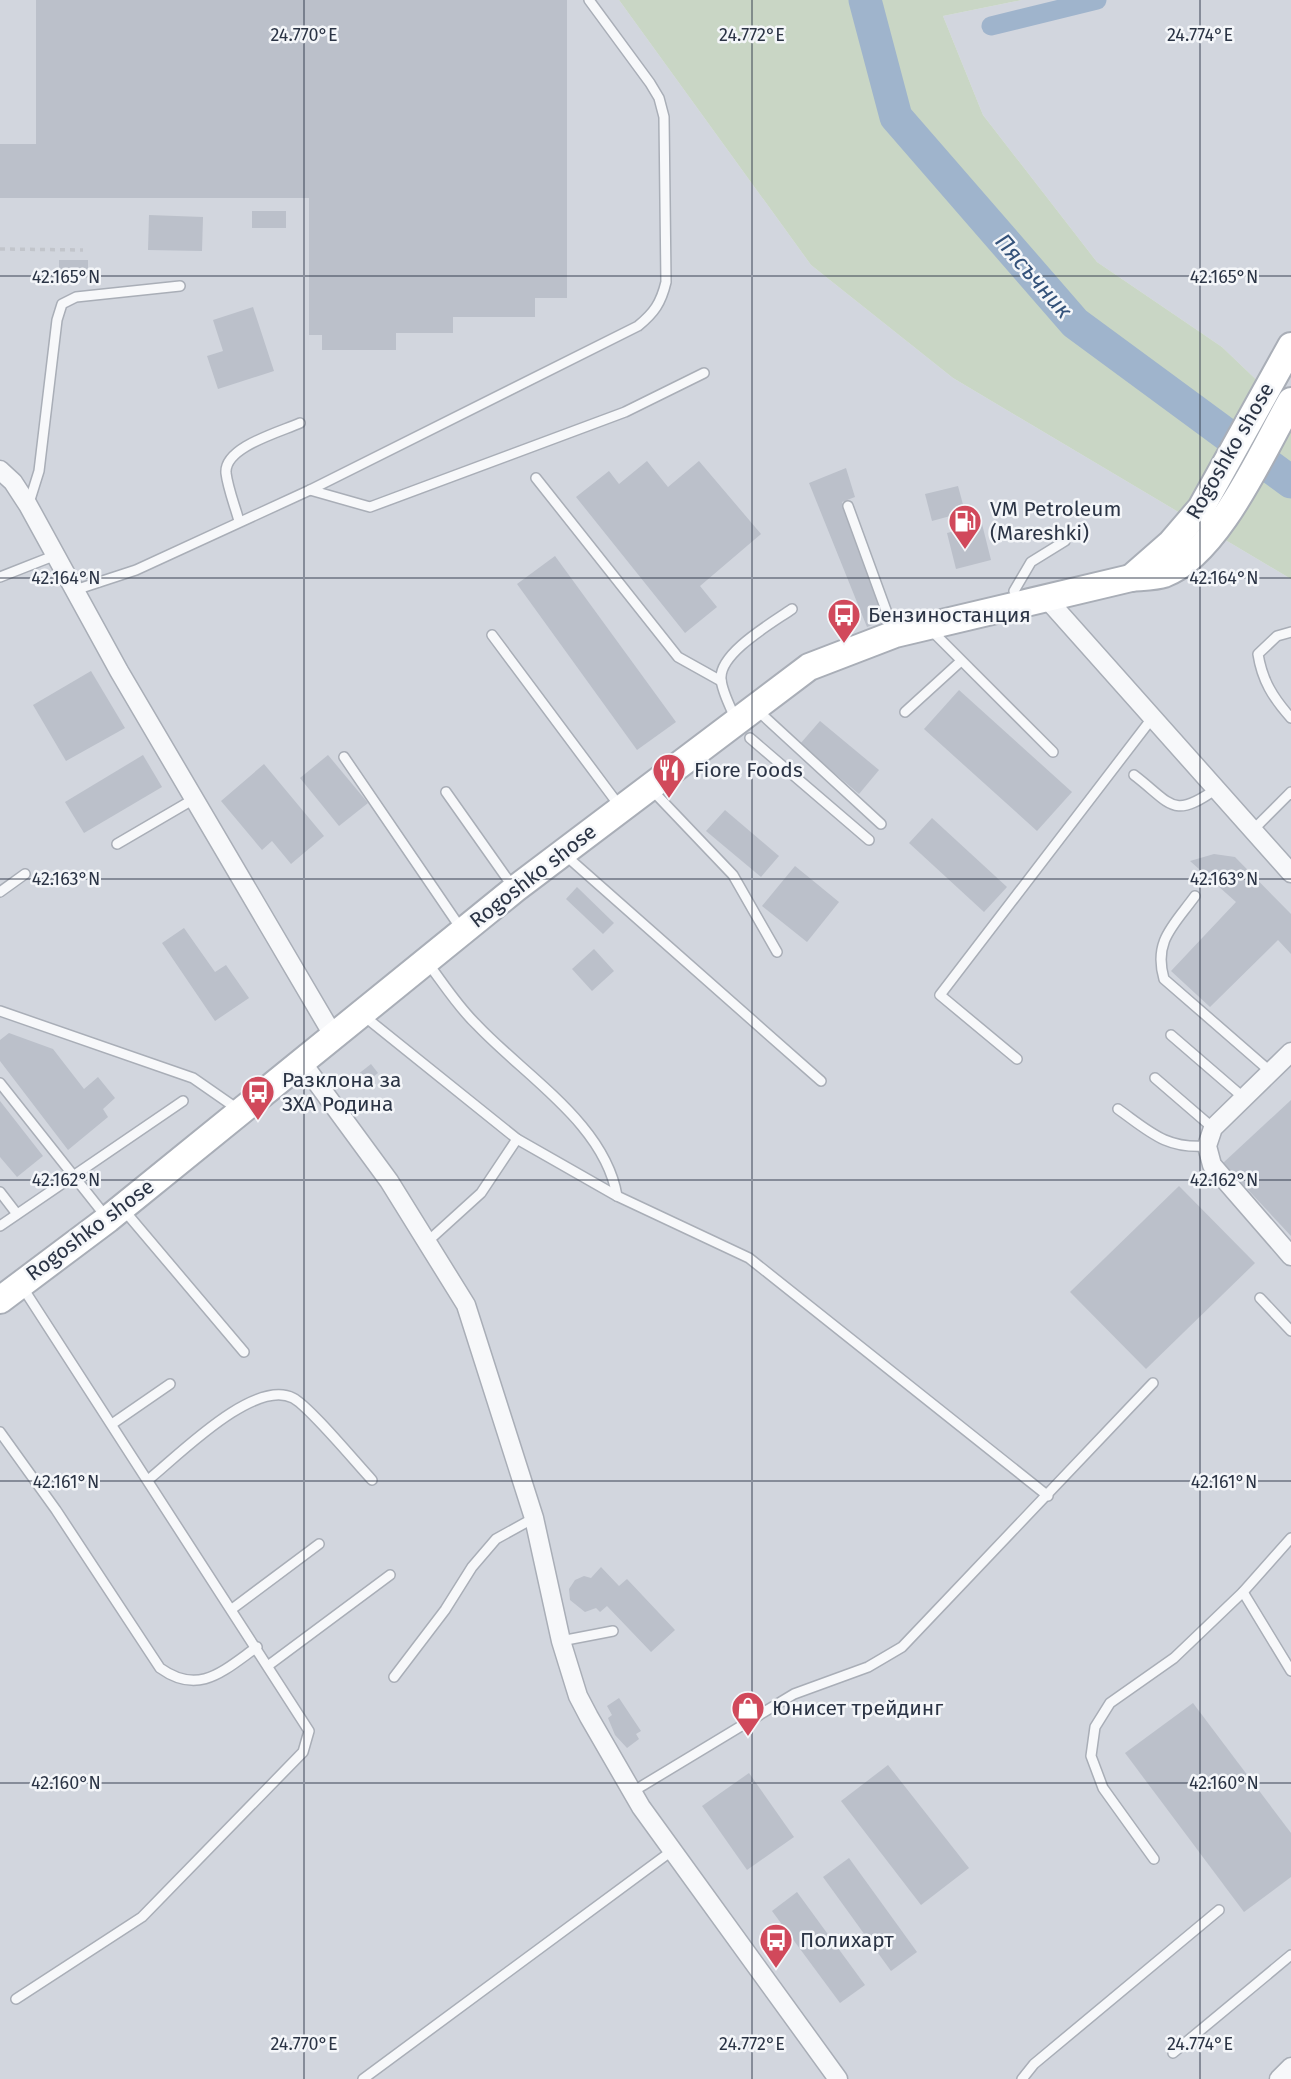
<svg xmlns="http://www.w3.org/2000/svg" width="1291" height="2079" font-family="'Fira Sans',sans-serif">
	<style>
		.built { fill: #d2d6de }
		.green { fill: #c9d6c5 }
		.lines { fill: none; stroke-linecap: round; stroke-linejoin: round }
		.canal { stroke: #9fb4cc; stroke-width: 19 }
		.river { stroke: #9fb4cc; stroke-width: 33 }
		.building { fill: #bbc0ca }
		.service-casing { stroke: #a9aeb7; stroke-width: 12 }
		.minor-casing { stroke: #a9aeb7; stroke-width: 21 }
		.secondary-casing { stroke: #a9aeb7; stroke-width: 30 }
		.path { stroke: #c2c5cb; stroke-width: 3.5; stroke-dasharray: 5 5; stroke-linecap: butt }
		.service { stroke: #f7f8fa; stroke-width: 9 }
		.minor { stroke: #f7f8fa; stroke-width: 18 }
		.secondary { stroke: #fff; stroke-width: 26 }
		.ticks { fill: none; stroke: #2b3445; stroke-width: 2; stroke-opacity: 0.45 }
		.labels { text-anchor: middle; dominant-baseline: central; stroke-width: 5; stroke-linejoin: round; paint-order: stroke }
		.street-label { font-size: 21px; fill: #2b3445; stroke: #f4f6f9 }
		.poi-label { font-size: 21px; fill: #2b3445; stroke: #f4f6f9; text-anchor: start }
		.water-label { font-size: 23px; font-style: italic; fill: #34527a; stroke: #f4f6f9 }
		.ticks-label { font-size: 18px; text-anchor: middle; fill: #2b3445; stroke: #f4f6f9; stroke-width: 5; stroke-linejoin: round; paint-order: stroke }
	</style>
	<rect width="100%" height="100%" fill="#e4e7ec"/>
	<g class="built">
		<path d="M 0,0 L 619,0 L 811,265 L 953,378 L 1291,579 L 1291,2079 L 0,2079 Z"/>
		<path d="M 1022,0 L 1291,0 L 1291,413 L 1222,347 L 1097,262 L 983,115 L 943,16 Z"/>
	</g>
	<path class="green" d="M 619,0 L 1022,0 L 943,16 L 983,115 L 1097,262 L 1222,347 L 1291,413 L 1291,579 L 953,378 L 811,265 Z"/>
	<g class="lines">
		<path class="canal" d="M 991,26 L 1097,0"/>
		<path class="river" d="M 865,0 L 896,117 L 1075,323 L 1291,482"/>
	</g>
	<g class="building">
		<path d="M 36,0 L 567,0 L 567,298 L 535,298 L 535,317 L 453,317 L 453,333 L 396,333 L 396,350 L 322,350 L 322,335 L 309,335 L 309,198 L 0,198 L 0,144 L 36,144 Z"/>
		<rect x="252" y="211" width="34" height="17"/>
		<path d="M 149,215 L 203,217 L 202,251 L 148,250 Z"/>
		<rect x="59" y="260" width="29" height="18"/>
		<path d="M 253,307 L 274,371 L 218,389 L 207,356 L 223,351 L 213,320 Z"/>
		<path d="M 647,461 L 668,487 L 699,461 L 761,534 L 700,586 L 717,607 L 685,633 L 576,497 L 609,471 L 619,484 Z"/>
		<path d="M 846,468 L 855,497 L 842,502 L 885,620 L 867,627 L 809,483 Z"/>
		<path d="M 958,486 L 965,512 L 932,521 L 925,494 Z"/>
		<path d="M 982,524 L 991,560 L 956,569 L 947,533 Z"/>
		<path d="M 555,556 L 676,722 L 637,750 L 517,584 Z"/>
		<path d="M 91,671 L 125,728 L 66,761 L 33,705 Z"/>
		<path d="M 959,690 L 1072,792 L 1037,831 L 924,729 Z"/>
		<path d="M 820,721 L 879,770 L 859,794 L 800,744 Z"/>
		<path d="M 143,755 L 162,787 L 84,833 L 65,802 Z"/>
		<path d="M 328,755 L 368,803 L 339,826 L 300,778 Z"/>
		<path d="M 264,764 L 324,836 L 291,864 L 272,841 L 262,850 L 221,801 Z"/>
		<path d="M 725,810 L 779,856 L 761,877 L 706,831 Z"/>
		<path d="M 932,818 L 1007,887 L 984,912 L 909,843 Z"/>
		<path d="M 1214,854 L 1235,857 L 1291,914 L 1291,954 L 1278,940 L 1210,1007 L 1171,971 L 1236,902 L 1190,861 Z"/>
		<path d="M 795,866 L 839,902 L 807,942 L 762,906 Z"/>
		<path d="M 577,887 L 614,923 L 603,934 L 566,899 Z"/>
		<path d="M 184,928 L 215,972 L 226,965 L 249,998 L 215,1021 L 162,943 Z"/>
		<path d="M 594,949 L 614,971 L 592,991 L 572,969 Z"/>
		<path d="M 9,1033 L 53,1049 L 84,1089 L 98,1077 L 115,1098 L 103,1109 L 108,1117 L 68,1150 L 0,1061 L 0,1040 Z"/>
		<path d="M 371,1064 L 378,1073 L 364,1084 L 357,1075 Z"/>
		<path d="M 1291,1100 L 1291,1236 L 1223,1163 Z"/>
		<path d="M 0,1101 L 43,1156 L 17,1177 L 0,1157 Z"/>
		<path d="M 1179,1186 L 1255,1263 L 1146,1369 L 1070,1292 Z"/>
		<path d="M 601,1567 L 619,1586 L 627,1579 L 675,1630 L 651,1652 L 607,1606 L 600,1612 L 596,1608 L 585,1612 L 570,1600 L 569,1589 L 575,1580 L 584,1576 L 591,1578 Z"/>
		<path d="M 619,1698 L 641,1731 L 636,1734 L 639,1739 L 627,1748 L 615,1735 L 608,1718 L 612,1715 L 607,1706 Z"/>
		<path d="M 1193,1703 L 1291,1833 L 1291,1877 L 1244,1912 L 1125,1753 Z"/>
		<path d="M 888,1765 L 969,1868 L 921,1905 L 841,1801 Z"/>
		<path d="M 749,1773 L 794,1837 L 747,1870 L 702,1806 Z"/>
		<path d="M 849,1858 L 917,1952 L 891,1971 L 823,1877 Z"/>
		<path d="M 797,1892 L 865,1985 L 840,2003 L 772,1911 Z"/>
	</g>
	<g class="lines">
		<defs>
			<g id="service">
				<path d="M 536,478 L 678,657 L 721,681"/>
				<path d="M 310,490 L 370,507 L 625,412 L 704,373"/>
				<path d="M 29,503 L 39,471 L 57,320 L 62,304 L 76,297 L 180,286"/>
				<path d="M 848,506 L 894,632"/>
				<path d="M 239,521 C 235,506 228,489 226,473 C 224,447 280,432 300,423"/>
				<path d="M 0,577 L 56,555"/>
				<path d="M 75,590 L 136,570 L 310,490 L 638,326 C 654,313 661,303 666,282 L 664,117 L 659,98 L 650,83 L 589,0"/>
				<path d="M 1014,591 L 1031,562 L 1065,541"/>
				<path d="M 930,629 L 1053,752"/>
				<path d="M 1291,632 L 1277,636 L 1258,654 C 1262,680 1273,698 1291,718"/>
				<path d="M 492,635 L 621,808"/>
				<path d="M 756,709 L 881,824"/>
				<path d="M 905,712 L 961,661"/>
				<path d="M 736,720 C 731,708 722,692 721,679 C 719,653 772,623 792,609"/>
				<path d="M 750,738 L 869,840"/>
				<path d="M 344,757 L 462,930"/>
				<path d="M 1134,775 C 1172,804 1172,820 1216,789"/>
				<path d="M 651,789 L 733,875 L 777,952"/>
				<path d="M 446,792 L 513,887"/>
				<path d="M 1253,830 L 1291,792"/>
				<path d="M 117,844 L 194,799"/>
				<path d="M 564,854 L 821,1081"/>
				<path d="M 0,892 L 25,874"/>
				<path d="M 1195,896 C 1174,925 1153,941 1164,979 L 1271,1072"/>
				<path d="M 427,962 C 443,983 458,1007 477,1025 C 525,1076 605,1124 617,1196"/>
				<path d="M 0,1011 L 193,1078 L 239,1110"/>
				<path d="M 364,1016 L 517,1139 L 617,1196 L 749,1258 L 1048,1496"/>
				<path d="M 1171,1035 L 1244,1098"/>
				<path d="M 1017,1059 L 940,995 L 1153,717"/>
				<path d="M 1155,1078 L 1213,1128"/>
				<path d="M 0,1083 L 107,1218"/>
				<path d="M 1118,1109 C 1150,1132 1166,1149 1207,1146"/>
				<path d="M 0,1192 L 17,1214"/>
				<path d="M 123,1209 L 244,1352"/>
				<path d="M 0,1226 L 183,1101"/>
				<path d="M 427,1242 L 481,1193 L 517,1139"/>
				<path d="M 1260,1298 L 1291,1331"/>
				<path d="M 112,1424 L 170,1384"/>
				<path d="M 0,1432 L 56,1510 L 160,1668 C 199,1696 223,1671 257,1647"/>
				<path d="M 148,1480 C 178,1456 254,1378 293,1398 C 309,1406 356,1463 372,1480"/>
				<path d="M 1243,1592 L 1291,1671"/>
				<path d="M 232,1609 L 319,1544"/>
				<path d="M 561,1641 L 613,1631"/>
				<path d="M 269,1665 L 390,1575"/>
				<path d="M 394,1677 L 445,1610 L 472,1567 L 496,1539 L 534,1518"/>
				<path d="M 632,1792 L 794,1694 L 868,1667 L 902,1647 L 1153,1383"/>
				<path d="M 1154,1859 L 1103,1788 L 1091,1756 L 1095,1727 L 1110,1703 L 1174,1658 L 1243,1592 L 1291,1538"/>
				<path d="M 16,1999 L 142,1917 L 303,1752 L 309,1731 L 23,1288"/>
				<path d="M 1173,2053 L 1291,1955"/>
				<path d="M 363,2079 L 673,1850"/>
				<path d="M 1022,2079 L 1034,2064 L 1219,1910"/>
			</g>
			<g id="minor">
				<path d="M 0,470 L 13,482 L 28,505 L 119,671 L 333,1035"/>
				<path d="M 1047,599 L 1291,873"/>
				<path d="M 1291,1052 L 1213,1128 L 1207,1146 L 1212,1165 L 1291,1256"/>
				<path d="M 301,1061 L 389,1181 L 466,1305 L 534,1518 L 561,1641 L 578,1696 L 589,1717 L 641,1807 L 838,2079"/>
				<path d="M 1279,2079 L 1291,2067"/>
			</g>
			<g id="secondary">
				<path d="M 1131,578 L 1171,543 L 1201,508 L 1291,346"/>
				<path d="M 0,1300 L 108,1219 L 515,889 L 809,667 L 895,634 L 1131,578 C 1141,577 1155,577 1164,574 C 1218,554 1263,450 1291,401"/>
			</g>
		</defs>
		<use href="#service" class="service-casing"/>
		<use href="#minor" class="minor-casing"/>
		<use href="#secondary" class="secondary-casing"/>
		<path class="path" d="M 0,249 L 83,250"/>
		<use href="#service" class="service"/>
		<use href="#minor" class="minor"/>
		<use href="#secondary" class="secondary"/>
	</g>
	<path class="ticks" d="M 304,0 L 304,2079M 752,0 L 752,2079M 1200,0 L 1200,2079M 0,276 L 1291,276M 0,578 L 1291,578M 0,879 L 1291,879M 0,1180 L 1291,1180M 0,1481 L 1291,1481M 0,1783 L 1291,1783"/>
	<defs>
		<symbol id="fuel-pin" viewBox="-11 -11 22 30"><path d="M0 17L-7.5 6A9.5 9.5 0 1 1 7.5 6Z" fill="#d1495b" stroke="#f4f6f9"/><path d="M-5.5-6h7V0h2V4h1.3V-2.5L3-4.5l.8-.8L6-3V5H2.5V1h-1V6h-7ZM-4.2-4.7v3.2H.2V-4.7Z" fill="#fff"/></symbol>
		<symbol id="bus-pin" viewBox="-11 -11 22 30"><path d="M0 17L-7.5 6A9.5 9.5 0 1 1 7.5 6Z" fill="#d1495b" stroke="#f4f6f9"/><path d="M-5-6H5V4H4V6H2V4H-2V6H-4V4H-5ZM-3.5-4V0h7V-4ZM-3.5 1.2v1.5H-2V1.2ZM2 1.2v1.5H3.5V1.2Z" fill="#fff"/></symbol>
		<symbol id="restaurant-pin" viewBox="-11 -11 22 30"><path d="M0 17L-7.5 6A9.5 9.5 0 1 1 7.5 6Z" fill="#d1495b" stroke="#f4f6f9"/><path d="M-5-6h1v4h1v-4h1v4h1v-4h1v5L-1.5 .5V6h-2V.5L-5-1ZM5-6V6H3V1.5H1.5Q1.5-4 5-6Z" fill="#fff"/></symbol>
		<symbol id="shop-pin" viewBox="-11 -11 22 30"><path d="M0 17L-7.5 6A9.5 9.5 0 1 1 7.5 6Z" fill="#d1495b" stroke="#f4f6f9"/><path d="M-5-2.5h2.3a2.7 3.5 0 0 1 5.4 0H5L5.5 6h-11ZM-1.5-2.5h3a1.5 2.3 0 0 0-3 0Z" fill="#fff"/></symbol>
	</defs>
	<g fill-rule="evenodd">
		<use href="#fuel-pin" x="946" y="502" width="38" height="52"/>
		<use href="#bus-pin" x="825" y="596" width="38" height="52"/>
		<use href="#restaurant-pin" x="650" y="751" width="38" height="52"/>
		<use href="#bus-pin" x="239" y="1073" width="38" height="52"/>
		<use href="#shop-pin" x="729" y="1689" width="38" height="52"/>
		<use href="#bus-pin" x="757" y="1921" width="38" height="52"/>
	</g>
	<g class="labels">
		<g class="street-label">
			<text transform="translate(1230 451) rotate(-60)">Rogoshko shose</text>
			<text transform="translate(533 876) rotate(-38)">Rogoshko shose</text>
			<text transform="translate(90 1230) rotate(-37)">Rogoshko shose</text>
		</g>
		<g class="poi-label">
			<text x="990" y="509">VM Petroleum<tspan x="990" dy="24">(Mareshki)</tspan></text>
			<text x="868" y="615">Бензиностанция</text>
			<text x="694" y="770">Fiore Foods</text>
			<text x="282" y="1080">Разклона за<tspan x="282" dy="24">ЗХА Родина</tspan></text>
			<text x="772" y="1708">Юнисет трейдинг</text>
			<text x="800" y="1940">Полихарт</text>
		</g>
		<g class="water-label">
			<text transform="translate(1034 276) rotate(49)">Пясъчник</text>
		</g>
	</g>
	<g class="ticks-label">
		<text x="304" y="41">24.770°E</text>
		<text x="752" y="41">24.772°E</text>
		<text x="1200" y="41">24.774°E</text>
		<text x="66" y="283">42.165°N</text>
		<text x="1224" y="283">42.165°N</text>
		<text x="66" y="584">42.164°N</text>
		<text x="1224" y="584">42.164°N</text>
		<text x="66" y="885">42.163°N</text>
		<text x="1224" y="885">42.163°N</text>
		<text x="66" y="1186">42.162°N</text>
		<text x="1224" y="1186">42.162°N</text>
		<text x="66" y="1488">42.161°N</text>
		<text x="1224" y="1488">42.161°N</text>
		<text x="66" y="1789">42.160°N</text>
		<text x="1224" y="1789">42.160°N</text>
		<text x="304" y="2050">24.770°E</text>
		<text x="752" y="2050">24.772°E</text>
		<text x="1200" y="2050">24.774°E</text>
	</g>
</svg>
